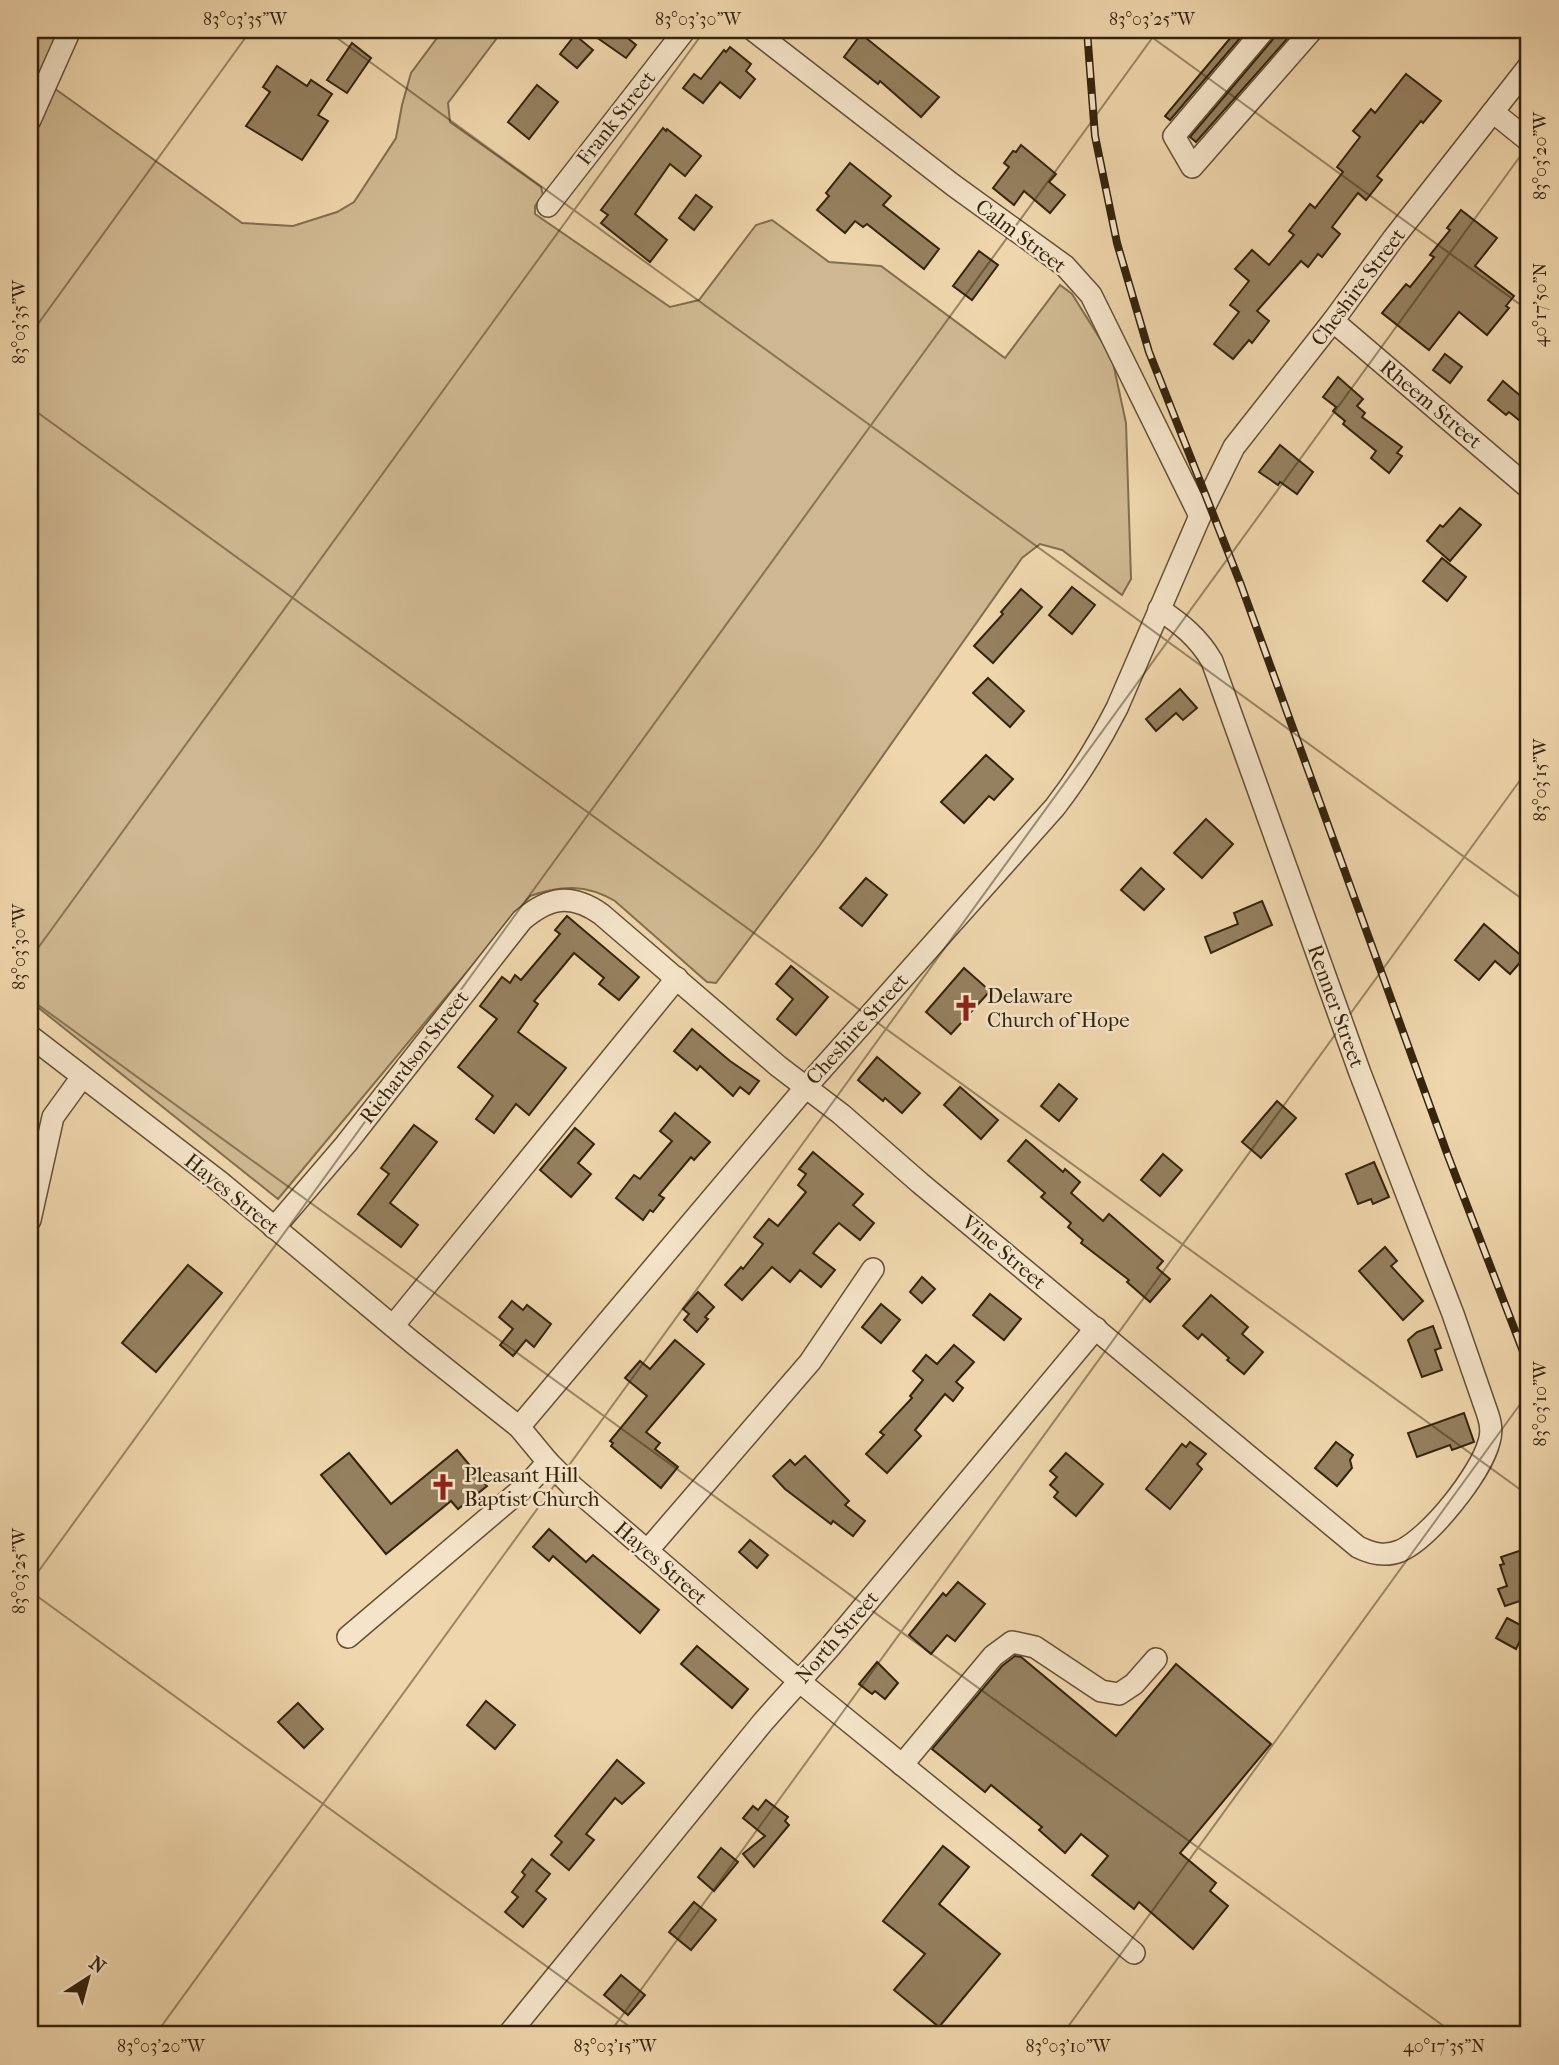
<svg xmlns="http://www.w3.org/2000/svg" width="1559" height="2065" font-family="'IM FELL French Canon',serif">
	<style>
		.green { fill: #cfb891; stroke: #826e4e; stroke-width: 2 }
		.building { fill: #95805f; stroke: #34230c; stroke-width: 2 }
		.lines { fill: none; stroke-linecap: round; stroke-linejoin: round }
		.minor-casing { stroke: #635034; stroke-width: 24 }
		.minor { stroke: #f5e4c9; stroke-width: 21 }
		.rail-casing { stroke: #34230c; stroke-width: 8 }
		.rail { stroke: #f5e4c9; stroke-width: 5; stroke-dasharray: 16; stroke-linecap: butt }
		.ticks { fill: none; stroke: #34230c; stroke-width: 2; stroke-opacity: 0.45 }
		.labels { text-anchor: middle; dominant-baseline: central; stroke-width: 5; stroke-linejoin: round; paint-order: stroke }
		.street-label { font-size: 21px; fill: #34230c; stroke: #f5e4c9 }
		.poi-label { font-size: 21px; fill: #34230c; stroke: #f5e4c9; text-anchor: start }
		.neatline { fill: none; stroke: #34230c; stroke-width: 2.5 }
		.ticks-label { font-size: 18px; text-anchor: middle; fill: #34230c }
	</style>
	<rect width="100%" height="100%" fill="#efd6ac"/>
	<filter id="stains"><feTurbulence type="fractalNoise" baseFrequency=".00286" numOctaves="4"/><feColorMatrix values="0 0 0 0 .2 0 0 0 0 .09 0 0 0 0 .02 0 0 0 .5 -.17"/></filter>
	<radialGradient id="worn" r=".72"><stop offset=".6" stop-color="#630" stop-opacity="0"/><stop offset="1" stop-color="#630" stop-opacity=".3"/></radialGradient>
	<path class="green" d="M 41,30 L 59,30 L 40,78 L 242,223 L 293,226 L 337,212 L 354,202 L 396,138 L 402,105 L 411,73 L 443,30 L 503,30 L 448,103 L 450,122 L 541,187 L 543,195 L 535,206 L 535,214 L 670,307 L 699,300 L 756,225 L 772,220 L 829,262 L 881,266 L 1005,358 L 1060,285 L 1072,294 L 1112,358 L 1126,423 L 1131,579 L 1122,595 L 1062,550 L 1040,544 L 1022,558 L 820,845 L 716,983 L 707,982 L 615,901 C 586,884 561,885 530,896 L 278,1199 L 30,1001 L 30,52 Z"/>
	<g class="building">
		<path d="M 586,30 L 618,30 L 636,45 L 626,58 Z"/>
		<path d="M 1237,30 L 1247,30 L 1170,120 L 1165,116 Z"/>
		<path d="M 1277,30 L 1295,30 L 1196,142 L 1190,137 L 1274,38 Z"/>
		<path d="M 861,34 L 939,97 L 921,117 L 880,81 L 878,84 L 844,57 Z"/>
		<path d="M 575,35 L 593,50 L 577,68 L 560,54 Z"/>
		<path d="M 352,43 L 371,58 L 347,93 L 327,80 Z"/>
		<path d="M 730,47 L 751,64 L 746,71 L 755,79 L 740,98 L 720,82 L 703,103 L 683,88 L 694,74 L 701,79 L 724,50 L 726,52 Z"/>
		<path d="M 277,66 L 307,86 L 311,80 L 332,94 L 318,115 L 328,121 L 302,160 L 246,126 L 270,92 L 263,87 Z"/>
		<path d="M 1406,74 L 1441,101 L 1423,123 L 1421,121 L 1377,176 L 1382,180 L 1366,200 L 1358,193 L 1332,227 L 1340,234 L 1322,257 L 1318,254 L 1308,267 L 1301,261 L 1257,311 L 1269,321 L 1252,343 L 1249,340 L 1233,359 L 1214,344 L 1239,312 L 1230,305 L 1249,281 L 1235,269 L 1252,250 L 1269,265 L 1294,235 L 1289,231 L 1310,204 L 1315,208 L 1343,172 L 1337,167 L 1360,137 L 1353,131 L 1371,109 L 1375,113 Z"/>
		<path d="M 537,85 L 558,102 L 529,139 L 508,122 Z"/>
		<path d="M 663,128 L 666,131 L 667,129 L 701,156 L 685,176 L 670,164 L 635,214 L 667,240 L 650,262 L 601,223 L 608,215 L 601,210 Z"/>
		<path d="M 1021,145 L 1056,174 L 1049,182 L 1065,195 L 1050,213 L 1024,191 L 1014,205 L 993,188 L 1009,167 L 1004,163 L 1013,151 L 1016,152 Z"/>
		<path d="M 850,163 L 891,196 L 883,205 L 939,249 L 924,269 L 867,224 L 863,227 L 855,221 L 845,233 L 817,210 L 829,196 L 826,193 Z"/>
		<path d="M 696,195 L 712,207 L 694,230 L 679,218 Z"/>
		<path d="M 1461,210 L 1497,238 L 1475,266 L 1514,296 L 1506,306 L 1509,308 L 1487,335 L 1459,312 L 1429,350 L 1382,313 L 1406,284 L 1410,287 L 1434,257 L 1430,255 L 1450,230 L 1447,228 Z"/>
		<path d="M 979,251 L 998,265 L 972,300 L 953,286 Z"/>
		<path d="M 1445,354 L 1462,367 L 1450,383 L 1433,370 Z"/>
		<path d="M 1338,377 L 1363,399 L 1357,406 L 1365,413 L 1362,417 L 1402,447 L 1397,453 L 1402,456 L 1389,473 L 1371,458 L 1376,451 L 1343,424 L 1345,421 L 1333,411 L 1336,407 L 1323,397 Z"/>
		<path d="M 1503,381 L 1529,403 L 1529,428 L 1509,412 L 1506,415 L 1488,400 Z"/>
		<path d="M 1280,445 L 1313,472 L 1297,494 L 1280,482 L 1278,485 L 1259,472 Z"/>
		<path d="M 1460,508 L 1481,525 L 1450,561 L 1427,541 L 1440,525 L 1443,527 Z"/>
		<path d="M 1442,558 L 1466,577 L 1447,601 L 1423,581 Z"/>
		<path d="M 1072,587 L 1095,605 L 1072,634 L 1049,615 Z"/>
		<path d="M 1021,589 L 1042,607 L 993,663 L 974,646 L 1003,614 L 1001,612 Z"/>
		<path d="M 988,678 L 1024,711 L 1010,727 L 973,693 Z"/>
		<path d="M 1180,689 L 1197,708 L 1183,720 L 1176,713 L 1156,731 L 1146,719 Z"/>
		<path d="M 986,755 L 1013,779 L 994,800 L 989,796 L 964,823 L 941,802 Z"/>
		<path d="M 1206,819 L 1233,844 L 1202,878 L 1174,853 Z"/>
		<path d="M 1141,868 L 1164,889 L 1144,910 L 1121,890 Z"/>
		<path d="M 866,878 L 887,895 L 862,926 L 840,908 Z"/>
		<path d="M 1262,901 L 1272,925 L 1211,953 L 1205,937 L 1238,924 L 1234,913 Z"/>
		<path d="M 567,916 L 639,977 L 619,1000 L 599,984 L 604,978 L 574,953 L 534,1001 L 538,1004 L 518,1032 L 566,1068 L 529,1115 L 516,1104 L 494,1133 L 476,1119 L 493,1096 L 458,1067 L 497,1019 L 480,1006 L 502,977 L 510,983 L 515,975 L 521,980 L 560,934 L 555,930 Z"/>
		<path d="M 1484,924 L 1524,958 L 1510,974 L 1495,961 L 1479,980 L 1455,960 Z"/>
		<path d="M 791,966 L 828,997 L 796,1035 L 777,1019 L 793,999 L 776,984 Z"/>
		<path d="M 964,968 L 990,991 L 951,1034 L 926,1012 Z"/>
		<path d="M 692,1029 L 730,1061 L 759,1081 L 749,1094 L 740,1087 L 733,1096 L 700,1066 L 697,1070 L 674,1051 Z"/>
		<path d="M 877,1057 L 920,1093 L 902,1113 L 885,1098 L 883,1101 L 858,1080 Z"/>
		<path d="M 1059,1084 L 1077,1099 L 1059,1121 L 1041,1106 Z"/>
		<path d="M 960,1087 L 998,1120 L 981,1139 L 944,1105 Z"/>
		<path d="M 1277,1101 L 1296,1118 L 1261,1158 L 1242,1142 Z"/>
		<path d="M 675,1113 L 710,1142 L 694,1160 L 691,1157 L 659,1195 L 664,1198 L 653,1212 L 650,1210 L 643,1220 L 616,1198 L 634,1175 L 640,1179 L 672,1141 L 660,1131 Z"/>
		<path d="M 414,1125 L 437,1142 L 390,1203 L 418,1225 L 401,1247 L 358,1214 L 389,1174 L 381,1168 Z"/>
		<path d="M 575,1128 L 594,1144 L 578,1163 L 591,1174 L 571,1197 L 540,1170 Z"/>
		<path d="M 1026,1140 L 1063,1172 L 1065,1169 L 1080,1182 L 1071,1193 L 1103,1221 L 1109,1214 L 1163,1261 L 1157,1268 L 1170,1279 L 1150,1302 L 1127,1282 L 1129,1280 L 1081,1243 L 1083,1240 L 1068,1227 L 1071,1223 L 1041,1197 L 1045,1193 L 1008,1161 Z"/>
		<path d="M 813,1152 L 863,1194 L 853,1205 L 874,1223 L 860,1240 L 839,1223 L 834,1228 L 813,1253 L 835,1270 L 821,1287 L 800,1270 L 790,1282 L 772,1267 L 742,1300 L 725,1285 L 741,1267 L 743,1269 L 763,1244 L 754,1237 L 769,1219 L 778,1226 L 806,1192 L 798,1185 L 806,1174 L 799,1169 Z"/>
		<path d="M 1163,1154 L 1182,1170 L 1160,1196 L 1141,1180 Z"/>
		<path d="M 1374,1162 L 1389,1197 L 1373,1204 L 1371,1199 L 1358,1204 L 1346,1174 Z"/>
		<path d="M 1385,1247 L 1397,1261 L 1391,1266 L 1423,1301 L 1403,1320 L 1359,1271 Z"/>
		<path d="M 188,1265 L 222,1293 L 156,1372 L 122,1343 Z"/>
		<path d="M 922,1277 L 935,1289 L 922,1303 L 910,1292 Z"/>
		<path d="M 698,1292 L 714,1307 L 705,1317 L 708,1319 L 697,1332 L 684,1320 L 689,1314 L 683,1309 Z"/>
		<path d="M 990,1294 L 1021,1319 L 1004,1340 L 973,1315 Z"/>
		<path d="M 1211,1295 L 1248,1327 L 1242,1334 L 1263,1352 L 1244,1374 L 1227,1360 L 1229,1358 L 1202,1334 L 1198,1339 L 1183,1326 Z"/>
		<path d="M 512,1301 L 523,1310 L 527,1305 L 551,1324 L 534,1347 L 526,1340 L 513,1356 L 500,1345 L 513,1329 L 499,1317 Z"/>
		<path d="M 881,1304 L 900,1320 L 881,1343 L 862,1327 Z"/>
		<path d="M 1433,1326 L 1441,1348 L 1435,1350 L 1442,1370 L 1422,1377 L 1408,1340 L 1417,1332 Z"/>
		<path d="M 675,1340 L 704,1364 L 646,1432 L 660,1443 L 655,1449 L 678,1467 L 661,1488 L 611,1446 L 613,1443 L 610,1441 L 647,1396 L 625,1378 L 640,1361 L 650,1369 Z"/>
		<path d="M 954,1345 L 974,1362 L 956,1382 L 963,1388 L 953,1401 L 945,1394 L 915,1430 L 921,1436 L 887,1473 L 866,1454 L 884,1435 L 880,1432 L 912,1398 L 910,1396 L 923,1380 L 913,1371 L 926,1355 L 937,1364 Z"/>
		<path d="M 1464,1413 L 1474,1442 L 1452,1450 L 1450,1445 L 1417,1457 L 1408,1433 Z"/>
		<path d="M 1190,1442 L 1206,1454 L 1197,1464 L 1202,1469 L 1170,1509 L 1146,1489 L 1182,1444 L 1186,1447 Z"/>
		<path d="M 1336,1442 L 1353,1455 L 1350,1460 L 1352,1468 L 1337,1486 L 1315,1468 Z"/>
		<path d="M 457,1450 L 487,1486 L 458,1509 L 451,1501 L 386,1554 L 321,1475 L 349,1453 L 391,1504 Z"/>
		<path d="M 1066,1453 L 1103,1484 L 1076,1516 L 1054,1497 L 1058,1492 L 1050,1485 L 1057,1477 L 1050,1471 Z"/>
		<path d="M 805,1456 L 849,1501 L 845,1505 L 865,1521 L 853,1536 L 833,1521 L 831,1524 L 785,1489 L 773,1476 L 790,1460 L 795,1465 Z"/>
		<path d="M 549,1529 L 586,1562 L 593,1555 L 659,1610 L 640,1633 L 553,1556 L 549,1561 L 533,1547 Z"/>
		<path d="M 750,1540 L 768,1555 L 757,1568 L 739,1552 Z"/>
		<path d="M 1525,1549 L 1529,1562 L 1529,1598 L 1505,1606 L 1498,1589 L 1507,1586 L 1500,1565 L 1504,1564 L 1501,1557 Z"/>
		<path d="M 958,1582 L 985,1604 L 955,1641 L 947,1635 L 931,1654 L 909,1635 L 943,1593 L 946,1596 Z"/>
		<path d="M 1507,1618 L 1526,1628 L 1516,1649 L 1496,1638 Z"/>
		<path d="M 697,1646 L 748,1689 L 732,1708 L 681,1664 Z"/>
		<path d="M 1015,1656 L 1021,1657 L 1116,1736 L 1176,1664 L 1271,1744 L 1180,1853 L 1216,1883 L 1210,1891 L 1228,1906 L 1193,1949 L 1139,1902 L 1134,1909 L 1092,1875 L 1108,1856 L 1081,1834 L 1065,1853 L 1039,1830 L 1042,1827 L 991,1785 L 985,1792 L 932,1749 L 1002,1666 Z"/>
		<path d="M 877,1662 L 898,1683 L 885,1699 L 875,1691 L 872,1694 L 859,1684 Z"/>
		<path d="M 486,1701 L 515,1725 L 495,1749 L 467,1725 Z"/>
		<path d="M 298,1703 L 323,1729 L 304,1748 L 278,1722 Z"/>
		<path d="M 617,1760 L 644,1783 L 622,1804 L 615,1798 L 586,1834 L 594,1840 L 569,1870 L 551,1855 L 562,1842 L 555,1836 Z"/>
		<path d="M 766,1800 L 788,1817 L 785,1821 L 789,1825 L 754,1867 L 743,1854 L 765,1836 L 743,1818 L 753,1806 L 758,1810 Z"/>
		<path d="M 943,1846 L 969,1867 L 939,1904 L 1000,1954 L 939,2027 L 894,1990 L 925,1954 L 883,1921 Z"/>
		<path d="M 721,1848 L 738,1862 L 714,1891 L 698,1877 Z"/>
		<path d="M 532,1859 L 550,1874 L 536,1891 L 546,1899 L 523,1927 L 505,1912 L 518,1897 L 512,1892 L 525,1875 L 522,1872 Z"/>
		<path d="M 694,1902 L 716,1920 L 691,1950 L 669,1932 Z"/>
		<path d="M 621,1975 L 645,1995 L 628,2015 L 604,1995 Z"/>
	</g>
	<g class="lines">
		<defs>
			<g id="minor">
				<path d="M 753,30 L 953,185 L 1065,266 L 1091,295 L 1200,516"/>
				<path d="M 1264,30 L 1174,136 L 1192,167 L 1312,30"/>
				<path d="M 1493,112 L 1529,141"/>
				<path d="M 30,120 L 70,30"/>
				<path d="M 548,206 L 685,30"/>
				<path d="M 1333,321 L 1529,488"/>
				<path d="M 30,1036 L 220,1182 L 412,1342 L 519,1427 L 548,1462 L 573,1487 L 799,1681 L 1134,1953"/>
				<path d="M 30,1220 L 53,1117 L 82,1077"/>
				<path d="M 274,1228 L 346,1144 L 522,920 C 549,897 571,893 601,914 L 778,1066 L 841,1114 L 920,1183 L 1358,1547 C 1372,1554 1385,1557 1400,1551 C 1430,1538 1481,1473 1489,1442 C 1492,1433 1491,1424 1488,1415 L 1453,1314 L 1360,1073 L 1212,661 C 1198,637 1181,624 1159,609"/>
				<path d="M 393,1326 L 677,978"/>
				<path d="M 519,1427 L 806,1087 L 1055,807 C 1079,776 1099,743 1117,708 L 1200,516 L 1234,447 L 1333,321 L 1393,239 L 1529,66"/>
				<path d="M 647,1551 L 810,1362 L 873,1269"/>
				<path d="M 348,1637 L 528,1484 L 548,1462"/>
				<path d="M 902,1765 L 993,1656 L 1012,1642 L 1035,1647 L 1101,1691 L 1119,1694 L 1134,1684 L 1156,1659"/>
				<path d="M 508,2035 L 763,1722 L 830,1647 L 1096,1328"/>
			</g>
		</defs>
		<use href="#minor" class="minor-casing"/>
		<use href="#minor" class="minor"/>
		<defs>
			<path id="rail" d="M 1087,30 L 1095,136 L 1117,243 L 1149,352 L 1241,585 L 1448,1156 L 1529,1367"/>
		</defs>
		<use href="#rail" class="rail-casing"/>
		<use href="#rail" class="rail"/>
	</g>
	<path class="ticks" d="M 326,30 L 1529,904M 1142,30 L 1529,311M 30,335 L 251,30M 30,407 L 1529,1496M 30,959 L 705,30M 30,999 L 1456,2035M 30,1583 L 1158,30M 30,1591 L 641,2035M 155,2035 L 1529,144M 608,2035 L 1529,768M 1062,2035 L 1529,1392M 1516,2035 L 1529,2017"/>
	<defs>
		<symbol id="church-bare" viewBox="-9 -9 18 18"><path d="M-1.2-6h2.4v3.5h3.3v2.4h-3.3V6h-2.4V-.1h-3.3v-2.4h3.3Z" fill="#8f2418" stroke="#f5e4c9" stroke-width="2.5" paint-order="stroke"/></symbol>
	</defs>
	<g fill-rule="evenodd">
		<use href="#church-bare" x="947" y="989" width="38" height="38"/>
		<use href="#church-bare" x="424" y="1468" width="38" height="38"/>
	</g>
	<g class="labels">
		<g class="street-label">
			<text transform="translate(616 118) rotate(-52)">Frank Street</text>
			<text transform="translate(1021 236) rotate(37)">Calm Street</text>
			<text transform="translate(1358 287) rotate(-53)">Cheshire Street</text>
			<text transform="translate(1431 404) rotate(40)">Rheem Street</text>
			<text transform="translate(1336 1006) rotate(70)">Renner Street</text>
			<text transform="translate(857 1029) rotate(-48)">Cheshire Street</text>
			<text transform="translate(414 1057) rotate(-52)">Richardson Street</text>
			<text transform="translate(232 1194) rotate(39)">Hayes Street</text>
			<text transform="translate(1004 1252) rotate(40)">Vine Street</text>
			<text transform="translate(661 1563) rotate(41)">Hayes Street</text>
			<text transform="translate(837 1637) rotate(-49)">North Street</text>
		</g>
		<g class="poi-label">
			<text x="987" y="996">Delaware<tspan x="987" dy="24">Church of Hope</tspan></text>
			<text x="464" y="1475">Pleasant Hill<tspan x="464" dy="24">Baptist Church</tspan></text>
		</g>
	</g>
	<rect width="1559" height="2065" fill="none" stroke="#efd6ac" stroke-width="77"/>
	<g transform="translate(88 1978) rotate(36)" stroke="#f5e4c9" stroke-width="5" paint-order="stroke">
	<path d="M0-5L12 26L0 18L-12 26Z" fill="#34230c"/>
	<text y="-10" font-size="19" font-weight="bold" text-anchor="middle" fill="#34230c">N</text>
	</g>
	<rect x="38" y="38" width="1482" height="1988" class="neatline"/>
	<g class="ticks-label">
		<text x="245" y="25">83°03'35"W</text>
		<text x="698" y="25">83°03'30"W</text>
		<text x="1152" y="25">83°03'25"W</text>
		<text transform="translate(1540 156) rotate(-90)" y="6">83°03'20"W</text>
		<text transform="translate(1540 305) rotate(-90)" y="6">40°17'50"N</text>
		<text transform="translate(19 322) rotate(-90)" y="6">83°03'35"W</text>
		<text transform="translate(1540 780) rotate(-90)" y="6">83°03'15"W</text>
		<text transform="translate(19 947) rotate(-90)" y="6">83°03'30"W</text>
		<text transform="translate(1540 1404) rotate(-90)" y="6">83°03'10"W</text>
		<text transform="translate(19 1571) rotate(-90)" y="6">83°03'25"W</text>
		<text x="161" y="2052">83°03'20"W</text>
		<text x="615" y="2052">83°03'15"W</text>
		<text x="1068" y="2052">83°03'10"W</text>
		<text x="1444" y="2052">40°17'35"N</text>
	</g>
	<rect width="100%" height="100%" filter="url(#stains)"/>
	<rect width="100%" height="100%" fill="url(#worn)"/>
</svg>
